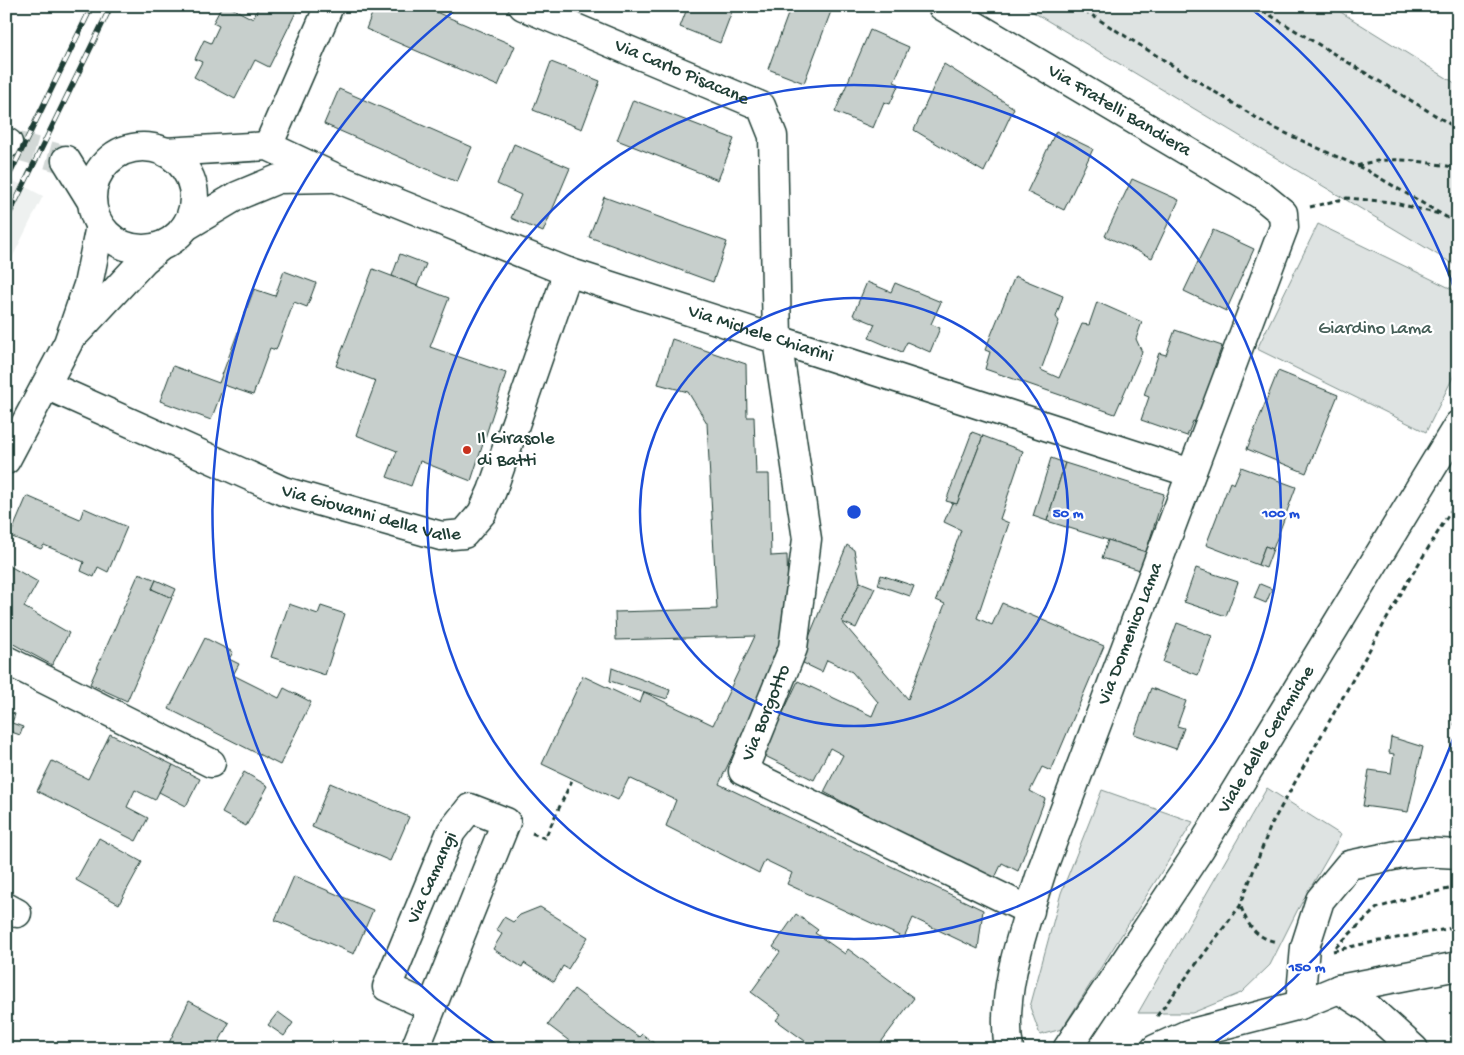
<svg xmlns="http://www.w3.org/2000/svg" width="1464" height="1055" font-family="'Gochi Hand',sans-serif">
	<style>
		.built { fill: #eef1f0 }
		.green { fill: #dee3e2; stroke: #7e908b }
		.building { fill: #c7cfcc; stroke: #1f3d34 }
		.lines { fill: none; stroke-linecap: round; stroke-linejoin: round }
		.minor-tunnel { stroke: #d2d8d6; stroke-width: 28; stroke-dasharray: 28 14; stroke-linecap: butt }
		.minor-casing { stroke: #1f3d34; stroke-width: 31 }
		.major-casing { stroke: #1f3d34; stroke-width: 31 }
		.path { stroke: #1f3d34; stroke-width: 3; stroke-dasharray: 5 4; stroke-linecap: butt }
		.minor { stroke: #fff; stroke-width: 28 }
		.major { stroke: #fff; stroke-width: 28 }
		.rail-casing { stroke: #1f3d34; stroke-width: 5.5 }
		.rail { stroke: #fff; stroke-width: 4; stroke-dasharray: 11; stroke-linecap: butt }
		.ring { fill: none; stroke: #1d4ed8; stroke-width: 2.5 }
		.poi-dot { fill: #c8321e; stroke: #fff; stroke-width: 2 }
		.labels { text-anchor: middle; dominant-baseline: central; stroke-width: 4.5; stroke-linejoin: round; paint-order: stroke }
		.street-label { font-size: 19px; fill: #1f3d34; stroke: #fff }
		.park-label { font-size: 19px; fill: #455e57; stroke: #fff }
		.poi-label { font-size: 19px; fill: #1f3d34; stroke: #fff; text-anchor: start }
		.centre { fill: #1d4ed8; stroke: #fff; stroke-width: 2.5 }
		.ring-label { font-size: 15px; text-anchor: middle; font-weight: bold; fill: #1d4ed8; stroke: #fff; stroke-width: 4.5; stroke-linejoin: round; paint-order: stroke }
	</style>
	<rect width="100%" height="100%" fill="#fff"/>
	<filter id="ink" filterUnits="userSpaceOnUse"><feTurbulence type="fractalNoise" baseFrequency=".02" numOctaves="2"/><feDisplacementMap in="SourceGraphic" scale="10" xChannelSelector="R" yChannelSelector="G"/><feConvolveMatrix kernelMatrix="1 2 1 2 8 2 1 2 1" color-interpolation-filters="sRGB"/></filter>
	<g filter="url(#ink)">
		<path class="built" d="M 6,177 L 43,196 L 6,270 Z"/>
		<g class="green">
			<path d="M 1023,6 L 1331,6 L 1458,85 L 1458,267 Z"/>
			<path d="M 1318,224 L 1458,292 L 1458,367 L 1426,432 L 1257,349 Z"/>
			<path d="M 1267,788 L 1341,835 L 1297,911 L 1270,965 L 1241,993 L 1192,1013 L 1138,1013 Z"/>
			<path d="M 1102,790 L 1193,822 L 1062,1029 L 1040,1035 L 1030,1007 L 1061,893 Z"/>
		</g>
		<g class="building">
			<path d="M 222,6 L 228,6 L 253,19 L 259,6 L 299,6 L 269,67 L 255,60 L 235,99 L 194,77 L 202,62 L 195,59 L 204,40 L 211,43 L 219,26 L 213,23 Z"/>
			<path d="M 375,6 L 422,6 L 515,46 L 498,86 L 366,29 Z"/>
			<path d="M 688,6 L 734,6 L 720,43 L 680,27 Z"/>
			<path d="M 791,6 L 833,6 L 804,83 L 768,69 Z"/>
			<path d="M 870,30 L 909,47 L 894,82 L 899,84 L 890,104 L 884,102 L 873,128 L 835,112 Z"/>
			<path d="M 551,62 L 600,81 L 582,129 L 533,110 Z"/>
			<path d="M 944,64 L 1014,108 L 984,172 L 914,130 Z"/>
			<path d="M 339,89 L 472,147 L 457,182 L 324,124 Z"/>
			<path d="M 633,100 L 734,139 L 718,180 L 617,140 Z"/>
			<path d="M 1056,131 L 1093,149 L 1064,210 L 1027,192 Z"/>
			<path d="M 514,144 L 570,168 L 543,232 L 511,218 L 521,195 L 497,184 Z"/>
			<path d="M 1132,179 L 1179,200 L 1152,258 L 1105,236 Z"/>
			<path d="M 604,197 L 727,242 L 713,282 L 589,237 Z"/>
			<path d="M 1213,230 L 1254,249 L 1226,311 L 1184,291 Z"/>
			<path d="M 400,254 L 426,264 L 417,286 L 392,276 Z"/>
			<path d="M 373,269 L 449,298 L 430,347 L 506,373 L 471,481 L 420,461 L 411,486 L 387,477 L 397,451 L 356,435 L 376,381 L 336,366 Z"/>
			<path d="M 284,271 L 316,283 L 307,307 L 294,302 L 276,350 L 270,348 L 253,395 L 224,385 L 211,420 L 160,401 L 173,366 L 219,383 L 254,289 L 275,296 Z"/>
			<path d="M 1015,276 L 1063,296 L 1056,317 L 1059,321 L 1041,370 L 1059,378 L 1082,324 L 1089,325 L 1097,302 L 1142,322 L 1136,339 L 1142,352 L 1115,414 L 985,369 L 990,352 L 985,350 Z"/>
			<path d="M 867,282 L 891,292 L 895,283 L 941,302 L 931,324 L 940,328 L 930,352 L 907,342 L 902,352 L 869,338 L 875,324 L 853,315 Z"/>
			<path d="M 1175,330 L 1222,346 L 1214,368 L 1221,370 L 1202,424 L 1193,421 L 1187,436 L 1141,420 L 1149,397 L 1144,395 L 1159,353 L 1166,355 Z"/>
			<path d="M 672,339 L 746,364 L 747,417 L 754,417 L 756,474 L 769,474 L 771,556 L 787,555 L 789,635 L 719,784 L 983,910 L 978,949 L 913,918 L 904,938 L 787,884 L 792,873 L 765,860 L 759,873 L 666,826 L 676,800 L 629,778 L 618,800 L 542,764 L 583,676 L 640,703 L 644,692 L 713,725 L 755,636 L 616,640 L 615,612 L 717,609 L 707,423 L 688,392 L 658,384 Z"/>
			<path d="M 1278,371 L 1338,395 L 1306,473 L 1247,449 Z"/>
			<path d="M 972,432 L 983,436 L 957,504 L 946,501 Z"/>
			<path d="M 983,436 L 1023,451 L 1000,519 L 1009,523 L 977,618 L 992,625 L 1002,603 L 1104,646 L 1051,771 L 1042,767 L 1030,791 L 1045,799 L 1018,871 L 1002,863 L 993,882 L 824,792 L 843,755 L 830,748 L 814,780 L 763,755 L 798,681 L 872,716 L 878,702 L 852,672 L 827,660 L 822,672 L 799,661 L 847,545 L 854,550 L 860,582 L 842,622 L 908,699 L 945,604 L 936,600 L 961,530 L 944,522 L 952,503 L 957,504 Z"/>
			<path d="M 1051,458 L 1065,463 L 1047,521 L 1033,516 Z"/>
			<path d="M 1065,463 L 1164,494 L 1146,552 L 1047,521 Z"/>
			<path d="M 1241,467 L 1296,487 L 1273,549 L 1265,546 L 1258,565 L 1206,545 L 1230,482 L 1234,484 Z"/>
			<path d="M 27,496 L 80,519 L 84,508 L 127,527 L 108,572 L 98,567 L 94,577 L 81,571 L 84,562 L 44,545 L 41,549 L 10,536 Z"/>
			<path d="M 1108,540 L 1146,552 L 1140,570 L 1102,558 Z"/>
			<path d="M 1265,546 L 1273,549 L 1266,568 L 1258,565 Z"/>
			<path d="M 6,564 L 38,582 L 24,607 L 69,633 L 52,665 L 6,640 Z"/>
			<path d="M 1196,568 L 1238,582 L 1226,616 L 1184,602 Z"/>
			<path d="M 139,573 L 156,580 L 152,589 L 172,598 L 127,701 L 90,684 Z"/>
			<path d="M 881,575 L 914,586 L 910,596 L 878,585 Z"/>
			<path d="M 156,580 L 176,589 L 172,598 L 152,589 Z"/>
			<path d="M 860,582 L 875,588 L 856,628 L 842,622 Z"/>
			<path d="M 1260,584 L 1272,589 L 1266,603 L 1254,598 Z"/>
			<path d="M 289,604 L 318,614 L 321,606 L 345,614 L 325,675 L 271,657 Z"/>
			<path d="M 1177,623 L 1212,636 L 1198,675 L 1163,662 Z"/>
			<path d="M 205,638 L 233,652 L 229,659 L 239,664 L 233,675 L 279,698 L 284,688 L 311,702 L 280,765 L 169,709 Z"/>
			<path d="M 612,668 L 670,690 L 667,699 L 610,681 Z"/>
			<path d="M 1151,688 L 1186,701 L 1177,726 L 1184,728 L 1176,749 L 1134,734 Z"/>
			<path d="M 1458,699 L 1458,726 L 1454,725 Z"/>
			<path d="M 6,711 L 15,714 L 12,723 L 23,727 L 20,735 L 6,730 Z"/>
			<path d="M 110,734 L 173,765 L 155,800 L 135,790 L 127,807 L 148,818 L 136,841 L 37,791 L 52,761 L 88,779 Z"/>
			<path d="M 1391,737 L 1423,747 L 1408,812 L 1363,806 L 1369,770 L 1391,773 L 1394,754 L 1389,753 Z"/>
			<path d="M 173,765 L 200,779 L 186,806 L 159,792 Z"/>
			<path d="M 244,772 L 268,786 L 246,826 L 222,813 Z"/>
			<path d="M 330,783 L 409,817 L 390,861 L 312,827 Z"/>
			<path d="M 99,838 L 142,862 L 119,904 L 76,880 Z"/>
			<path d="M 294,876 L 373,910 L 354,954 L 275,920 Z"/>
			<path d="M 540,907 L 588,937 L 568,969 L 563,966 L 554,982 L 524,963 L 522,967 L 493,949 L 502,934 L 496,930 L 504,917 L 513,922 L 520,915 Z"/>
			<path d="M 796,914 L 818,930 L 815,933 L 845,954 L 848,949 L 914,998 L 876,1049 L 816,1049 L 776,1020 L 781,1014 L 751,992 L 780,952 L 773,947 Z"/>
			<path d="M 574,989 L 639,1037 L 642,1034 L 662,1049 L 568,1049 L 572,1043 L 548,1025 Z"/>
			<path d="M 189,1001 L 229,1023 L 215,1049 L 166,1049 Z"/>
			<path d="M 278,1012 L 293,1023 L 284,1036 L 268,1025 Z"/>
		</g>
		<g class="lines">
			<path class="minor-tunnel" d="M 8,143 L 66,160"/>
			<defs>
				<g id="minor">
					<path id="s1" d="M 523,6 L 761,106 L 773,136 L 777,340 L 807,539 L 793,648 L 743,771 L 1030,911"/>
					<path id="s2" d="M 942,6 L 1261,195 L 1283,213 L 1284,227 L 1043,867 C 1026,923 999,989 1009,1049"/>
					<path d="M 6,142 L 8,143"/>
					<path d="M 268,146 L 329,6"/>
					<circle cx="143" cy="198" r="51"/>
					<path id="s3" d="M 165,152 L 268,146 L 336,178 L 568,272 L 1191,473"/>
					<path d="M 66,160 L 92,202"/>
					<path d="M 185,227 L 237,196 L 278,179 L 330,178"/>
					<path d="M 77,332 L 144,260 L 161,246"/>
					<path id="s4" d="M 46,385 L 283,491 L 441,536 L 464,534 L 482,513 L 492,491 L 568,272"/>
					<path d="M 6,460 L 68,343 L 88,285 L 100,226"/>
					<path d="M 6,660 L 211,763"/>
					<path d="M 6,907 L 17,913"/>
					<path d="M 1339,989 L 1370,1009 L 1414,1049"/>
					<path d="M 1300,1005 L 1305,947 L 1320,900 L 1349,865 L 1402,854 L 1422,852 L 1458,854"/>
					<path d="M 415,1049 L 506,822 L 470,808 L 451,832 L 387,987 L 431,1007"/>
					<path d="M 1155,1049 L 1188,1034 L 1300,1005 L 1339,989 L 1458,966"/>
				</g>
				<g id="major">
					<path id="s5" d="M 1067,1049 L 1200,849 L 1458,425"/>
				</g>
			</defs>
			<use href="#minor" class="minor-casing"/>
			<use href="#major" class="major-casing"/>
			<g class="path">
				<path d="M 1077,6 L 1268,125 L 1368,171 L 1458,224"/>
				<path d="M 1255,6 L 1458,129"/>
				<path d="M 1357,166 C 1390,154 1425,162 1458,168"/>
				<path d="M 1310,207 L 1347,198 L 1391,202 L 1439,214"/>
				<path d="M 532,833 L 545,838 L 573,778"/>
				<path d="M 1241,907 C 1248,926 1256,938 1277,942"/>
				<path d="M 1336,947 L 1377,908 L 1412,897 L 1458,887"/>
				<path d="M 1333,951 L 1358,945 L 1458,927"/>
				<path d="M 1157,1016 L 1240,906 L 1271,825 L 1407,583 L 1458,499"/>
			</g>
			<use href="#minor" class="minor"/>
			<use href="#major" class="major"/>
			<defs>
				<g id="rail">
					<path d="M 6,182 L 92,6"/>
					<path d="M 6,221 L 111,6"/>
				</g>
			</defs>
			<use href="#rail" class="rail-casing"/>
			<use href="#rail" class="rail"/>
		</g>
	</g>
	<g class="ring">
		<circle cx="854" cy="512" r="214"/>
		<circle cx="854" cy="512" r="427"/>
		<path d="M1456 731A641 641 0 0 1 1208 1047M500 1047A641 641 0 0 1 459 7M1249 7A641 641 0 0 1 1456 293"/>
	</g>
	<circle class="poi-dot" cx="467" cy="450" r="5"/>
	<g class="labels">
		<g class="street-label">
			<text stroke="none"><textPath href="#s1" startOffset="172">Via Carlo Pisacane</textPath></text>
			<text stroke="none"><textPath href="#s2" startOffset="206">Via Fratelli Bandiera</textPath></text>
			<text stroke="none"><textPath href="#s3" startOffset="631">Via Michele Chiarini</textPath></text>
			<text stroke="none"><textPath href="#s4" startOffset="351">Via Giovanni della Valle</textPath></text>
			<text transform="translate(1131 634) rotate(-69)">Via Domenico Lama</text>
			<text transform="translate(767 713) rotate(-68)">Via Borgotto</text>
			<text stroke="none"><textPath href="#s5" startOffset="368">Viale delle Ceramiche</textPath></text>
			<text transform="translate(433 878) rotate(-66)">Via Camangi</text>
		</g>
		<g class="park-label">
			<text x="1375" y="329">Giardino Lama</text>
		</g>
		<g class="poi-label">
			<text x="477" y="439">Il Girasole<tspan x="477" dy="22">di Batti</tspan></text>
		</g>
	</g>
	<circle cx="854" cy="512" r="8" class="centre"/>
	<g class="ring-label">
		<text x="1068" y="517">50 m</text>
		<text x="1281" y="517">100 m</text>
		<text x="1307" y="971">150 m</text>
	</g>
	<rect width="1464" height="1055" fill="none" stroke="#fff" stroke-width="25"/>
	<rect x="12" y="12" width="1439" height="1030" fill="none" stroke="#1f3d34" stroke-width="2" filter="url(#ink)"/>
</svg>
